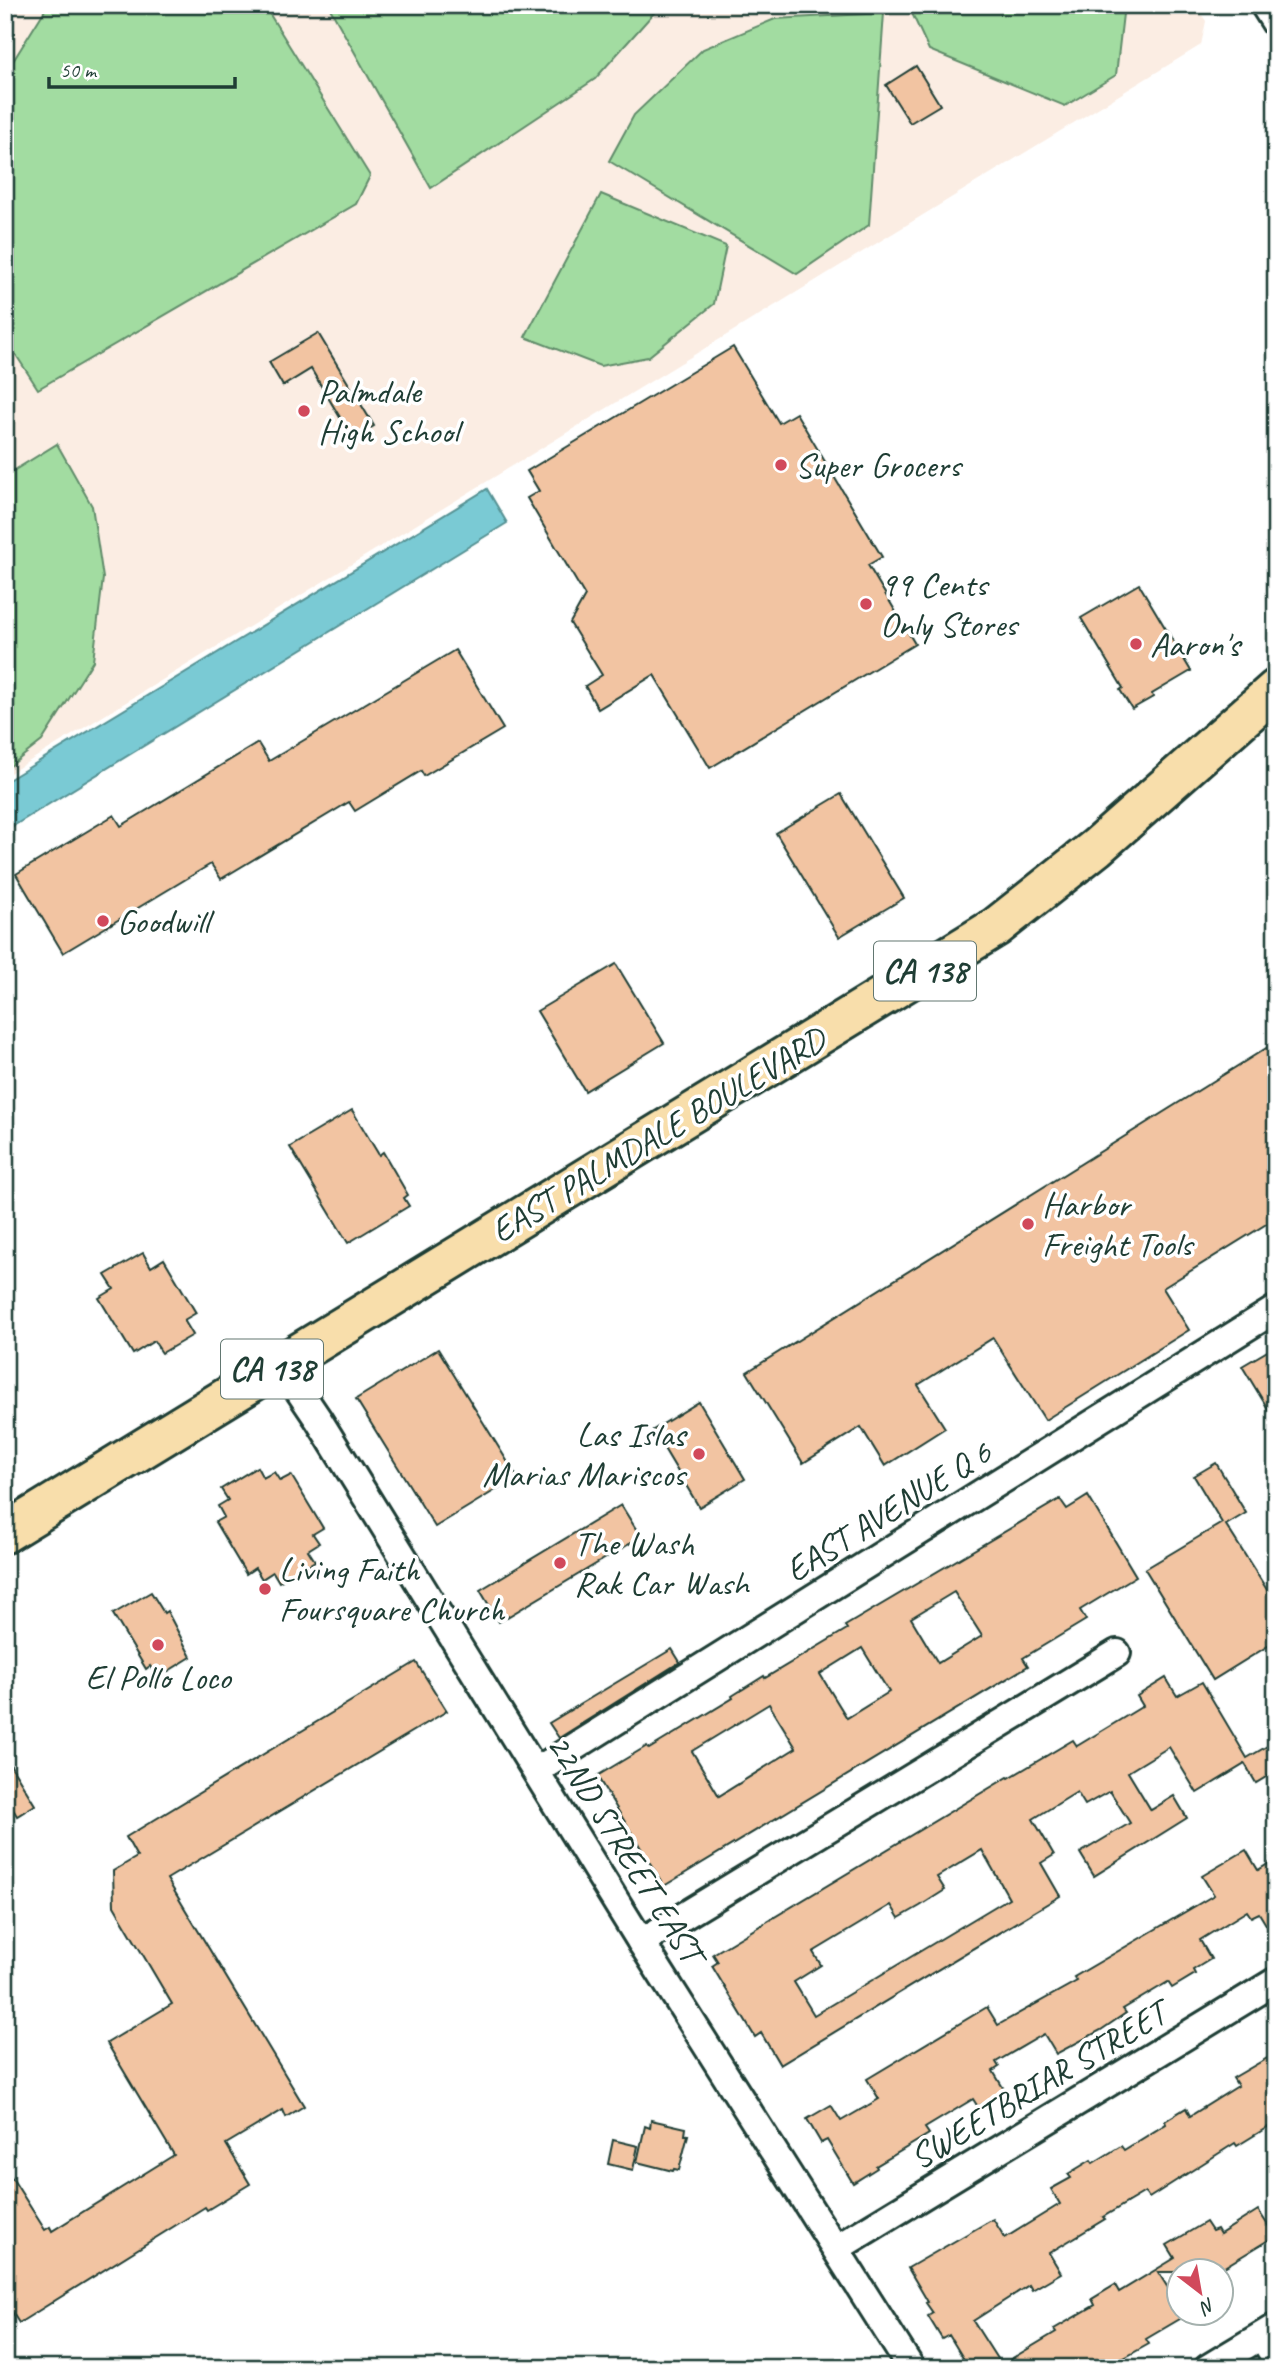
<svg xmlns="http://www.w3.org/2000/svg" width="1281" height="2373" font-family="Caveat,sans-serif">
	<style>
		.built { fill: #fbede3 }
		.green { fill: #a2dca1; stroke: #608c6a; stroke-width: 2 }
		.water { fill: #7acad4; stroke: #569294; stroke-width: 2 }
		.building { fill: #f2c4a2; stroke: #1f3d34; stroke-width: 2; fill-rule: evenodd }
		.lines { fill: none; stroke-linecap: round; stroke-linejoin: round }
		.minor-casing { stroke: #1f3d34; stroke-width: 32 }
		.highway-casing { stroke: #1f3d34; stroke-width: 44 }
		.minor { stroke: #fff; stroke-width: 26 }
		.highway { stroke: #f8deab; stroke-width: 38 }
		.poi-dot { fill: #d1495b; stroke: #fff; stroke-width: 2.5 }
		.labels { text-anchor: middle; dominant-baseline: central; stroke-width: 7; stroke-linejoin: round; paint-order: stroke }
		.shield { fill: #fff; stroke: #627771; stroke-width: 2 }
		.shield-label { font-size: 33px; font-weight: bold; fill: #1f3d34 }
		.poi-label { font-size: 35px; fill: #1f3d34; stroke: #fff; text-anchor: start }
		.street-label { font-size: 35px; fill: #1f3d34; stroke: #fff }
	</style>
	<rect width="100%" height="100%" fill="#fff"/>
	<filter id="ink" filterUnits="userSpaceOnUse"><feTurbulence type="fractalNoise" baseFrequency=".0143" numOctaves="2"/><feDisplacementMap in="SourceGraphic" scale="14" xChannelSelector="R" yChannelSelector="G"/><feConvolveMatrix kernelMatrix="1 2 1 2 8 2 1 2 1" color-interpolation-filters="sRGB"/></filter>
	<g filter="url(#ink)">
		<path class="built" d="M 5,5 L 1195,5 L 1206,21 L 1201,45 L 5,776 Z"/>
		<g class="green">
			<path d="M 48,5 L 264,5 L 370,176 L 356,204 L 38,389 L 5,338 L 5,74 Z"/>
			<path d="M 328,5 L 661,5 L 595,79 L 431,188 Z"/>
			<path d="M 910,5 L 1124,5 L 1116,75 L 1065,106 L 929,50 L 910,9 Z"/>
			<path d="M 884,13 L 869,225 L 797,274 L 609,161 L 634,115 L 703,49 L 775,19 Z"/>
			<path d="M 601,194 L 726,246 L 714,304 L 648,357 L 600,366 L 525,337 Z"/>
			<path d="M 57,444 L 92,506 L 103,578 L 93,661 L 42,741 L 5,770 L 5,476 Z"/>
		</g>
		<path class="water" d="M 487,489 L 507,523 L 5,831 L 5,782 Z"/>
		<g class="building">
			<path d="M 916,66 L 940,105 L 910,123 L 886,85 Z"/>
			<path d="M 318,333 L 374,426 L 353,439 L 311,369 L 283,386 L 269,362 Z"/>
			<path d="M 733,347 L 779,423 L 796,413 L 882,557 L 868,565 L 915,644 L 710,768 L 654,675 L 598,709 L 585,686 L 602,675 L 570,623 L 585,596 L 527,498 L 539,491 L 527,471 Z"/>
			<path d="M 1139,584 L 1191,671 L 1152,694 L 1153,697 L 1132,709 L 1120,690 L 1123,688 L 1081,618 Z"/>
			<path d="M 455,650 L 503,729 L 424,776 L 421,771 L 355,811 L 349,802 L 221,879 L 211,864 L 63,953 L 16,874 L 114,815 L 121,826 L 258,743 L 269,761 Z"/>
			<path d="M 841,794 L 904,898 L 839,937 L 776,833 Z"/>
			<path d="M 616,964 L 664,1043 L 585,1091 L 537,1011 Z"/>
			<path d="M 1276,1042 L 1276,1218 L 1163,1288 L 1189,1330 L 1045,1420 L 993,1338 L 918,1385 L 945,1428 L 885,1466 L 861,1427 L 803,1463 L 747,1372 Z"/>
			<path d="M 352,1110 L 379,1155 L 383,1152 L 408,1195 L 404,1198 L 409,1206 L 348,1243 L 290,1147 Z"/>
			<path d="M 143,1253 L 151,1267 L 164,1259 L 196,1313 L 184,1320 L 193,1335 L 162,1353 L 154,1341 L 133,1354 L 99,1298 L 114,1289 L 105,1275 Z"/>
			<path d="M 1276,1346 L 1276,1422 L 1242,1366 Z"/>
			<path d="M 438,1349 L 517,1477 L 435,1527 L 356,1399 Z"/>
			<path d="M 699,1402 L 745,1479 L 699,1507 L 653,1430 Z"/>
			<path d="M 1216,1463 L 1246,1513 L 1226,1525 L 1276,1604 L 1276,1641 L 1213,1680 L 1145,1569 L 1222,1523 L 1194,1476 Z"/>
			<path d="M 257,1467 L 263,1478 L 274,1472 L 280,1481 L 291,1475 L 323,1528 L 313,1534 L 319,1543 L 308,1550 L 315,1561 L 279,1582 L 273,1572 L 262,1579 L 255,1568 L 246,1574 L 215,1522 L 224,1517 L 218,1506 L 228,1500 L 221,1489 Z"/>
			<path d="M 1088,1496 L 1136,1576 L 1080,1610 L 1086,1620 L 1023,1658 L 1028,1666 L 664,1886 L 597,1776 L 647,1746 L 649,1749 L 733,1698 L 732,1696 L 764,1676 L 765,1678 L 847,1629 L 845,1626 L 1060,1499 L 1067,1509 ZM 954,1592 L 982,1636 L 938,1663 L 911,1618 ZM 862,1648 L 889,1692 L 847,1718 L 820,1674 ZM 769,1704 L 796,1748 L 719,1796 L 692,1751 Z"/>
			<path d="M 621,1505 L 641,1537 L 499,1622 L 480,1590 Z"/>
			<path d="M 151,1592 L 164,1613 L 167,1611 L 191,1657 L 157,1678 L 150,1666 L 146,1669 L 113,1614 Z"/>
			<path d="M 672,1649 L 680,1662 L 559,1738 L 549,1723 Z"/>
			<path d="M 416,1662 L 447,1711 L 167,1879 L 304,2106 L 286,2117 L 283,2110 L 226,2144 L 250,2184 L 207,2210 L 205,2207 L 19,2323 L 5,2301 L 5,2167 L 45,2230 L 50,2227 L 52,2231 L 174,2155 L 107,2043 L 172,2004 L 114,1906 L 113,1871 L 137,1857 L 126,1837 Z"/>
			<path d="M 1166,1678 L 1177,1696 L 1202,1682 L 1247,1758 L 1276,1741 L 1276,1771 L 1256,1783 L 1245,1764 L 1197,1793 L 1169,1747 L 1128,1772 L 1151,1810 L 1174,1796 L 1187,1818 L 1094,1876 L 1080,1853 L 1130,1823 L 1110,1791 L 1085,1805 L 1077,1792 L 1033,1819 L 1054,1855 L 1041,1863 L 1060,1896 L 780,2065 L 761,2033 L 755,2037 L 712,1966 L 718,1962 L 713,1954 L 1008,1777 L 1009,1778 L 1073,1740 L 1077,1746 L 1143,1706 L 1137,1696 ZM 982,1850 L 1009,1898 L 814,2015 L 794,1982 L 821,1965 L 813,1952 L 891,1905 L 899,1918 L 920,1906 L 945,1890 L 937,1877 Z"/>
			<path d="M 5,1756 L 35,1805 L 17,1816 L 14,1811 L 5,1817 Z"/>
			<path d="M 1246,1850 L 1258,1870 L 1276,1859 L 1276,1941 L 1259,1913 L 1251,1917 L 1247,1911 L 1200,1940 L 1211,1959 L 1193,1970 L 1195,1974 L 1172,1988 L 1168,1982 L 1123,2009 L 1126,2013 L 1101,2030 L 1056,2054 L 1044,2034 L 996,2062 L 999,2067 L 993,2071 L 1005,2091 L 978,2107 L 973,2099 L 925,2128 L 929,2134 L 876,2166 L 877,2168 L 853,2183 L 827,2140 L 821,2143 L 807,2119 L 831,2105 L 841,2121 L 879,2099 L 867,2079 L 987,2007 L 998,2025 L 1077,1981 L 1074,1977 L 1214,1895 L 1202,1876 Z"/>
			<path d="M 1276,2053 L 1276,2122 L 1237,2146 L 1235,2143 L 1149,2198 L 1145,2192 L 1103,2217 L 1105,2219 L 1049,2253 L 1061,2273 L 1032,2290 L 1029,2285 L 973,2321 L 1001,2365 L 1056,2332 L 1054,2329 L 1095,2305 L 1092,2299 L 1115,2285 L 1119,2292 L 1175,2258 L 1167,2245 L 1206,2222 L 1212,2231 L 1217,2229 L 1220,2234 L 1258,2210 L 1275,2236 L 1216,2272 L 1158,2272 L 1180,2307 L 1180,2314 L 1185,2316 L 1146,2339 L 1149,2344 L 1106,2368 L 969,2368 L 949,2335 L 942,2339 L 928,2316 L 933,2313 L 926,2303 L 928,2302 L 908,2268 L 993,2219 L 1005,2238 L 1060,2204 L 1051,2189 L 1071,2178 L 1068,2174 L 1091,2160 L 1093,2163 L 1121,2146 L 1124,2150 L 1166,2124 L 1165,2121 L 1186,2108 L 1190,2116 L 1238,2086 L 1233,2078 Z"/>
			<path d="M 651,2120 L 686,2128 L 685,2135 L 688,2135 L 679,2170 L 674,2169 L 673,2171 L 637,2162 L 645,2126 L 650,2128 Z"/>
			<path d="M 613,2140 L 638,2146 L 633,2170 L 608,2164 Z"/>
		</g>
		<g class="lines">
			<defs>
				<g id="minor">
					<path d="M 1264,5 L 1276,24"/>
					<path d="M 281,1364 L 318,1419 L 641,1942 L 911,2368"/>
					<path d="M 536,1771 L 1276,1309"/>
					<path d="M 641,1942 L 1117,1653"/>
					<path d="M 837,2248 L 1276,1981"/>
					<path d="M 1262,2336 L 1276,2359"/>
					<path d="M 1208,2368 L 1276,2327"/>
				</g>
				<path id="highway" d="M 5,1533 L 996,927 L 1097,847 L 1276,689"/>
			</defs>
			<use href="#minor" class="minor-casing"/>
			<use href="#highway" class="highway-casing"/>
			<use href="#minor" class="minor"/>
			<use href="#highway" class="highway"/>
		</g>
	</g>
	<g class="poi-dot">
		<circle cx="304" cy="411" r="7"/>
		<circle cx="781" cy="465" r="7"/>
		<circle cx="866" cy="604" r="7"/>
		<circle cx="1136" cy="644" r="7"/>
		<circle cx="103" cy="921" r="7"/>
		<circle cx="1028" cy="1224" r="7"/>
		<circle cx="699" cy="1454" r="7"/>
		<circle cx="560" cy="1563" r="7"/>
		<circle cx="265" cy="1589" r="7"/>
		<circle cx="158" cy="1645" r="7"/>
	</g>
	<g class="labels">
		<g class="shield">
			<rect x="874" y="941.5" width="102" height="59" rx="5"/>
			<rect x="221" y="1339.5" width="102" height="59" rx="5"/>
		</g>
		<g class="shield-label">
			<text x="925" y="971">CA 138</text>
			<text x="272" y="1369">CA 138</text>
		</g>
		<g class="poi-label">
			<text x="318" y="391">Palmdale<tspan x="318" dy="40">High School</tspan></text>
			<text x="795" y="465">Super Grocers</text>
			<text x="880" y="584">99 Cents<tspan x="880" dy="40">Only Stores</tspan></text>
			<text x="1150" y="644">Aaron's</text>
			<text x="117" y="921">Goodwill</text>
			<text x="1042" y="1204">Harbor<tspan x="1042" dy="40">Freight Tools</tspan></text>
			<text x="685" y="1434" text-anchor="end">Las Islas<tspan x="685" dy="40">Marias Mariscos</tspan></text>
			<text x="574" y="1543">The Wash<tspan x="574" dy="40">Rak Car Wash</tspan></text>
			<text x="279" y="1569">Living Faith<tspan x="279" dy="40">Foursquare Church</tspan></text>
			<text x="158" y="1677" text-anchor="middle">El Pollo Loco</text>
		</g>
		<g class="street-label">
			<text transform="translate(658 1135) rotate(-31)">EAST PALMDALE BOULEVARD</text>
			<text transform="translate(888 1511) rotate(-32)">EAST AVENUE Q 6</text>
			<text transform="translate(625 1848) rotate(58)">22ND STREET EAST</text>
			<text transform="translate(1038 2085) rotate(-31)">SWEETBRIAR STREET</text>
		</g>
	</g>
	<rect width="1281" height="2373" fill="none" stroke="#fff" stroke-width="28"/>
	<rect x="14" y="14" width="1253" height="2345" fill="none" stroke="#1f3d34" stroke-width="2.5" filter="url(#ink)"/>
	<g transform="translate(1200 2292) rotate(149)"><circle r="33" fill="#ffffff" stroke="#a5b1ae" stroke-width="2"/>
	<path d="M0-5L12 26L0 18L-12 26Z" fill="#d1495b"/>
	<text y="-10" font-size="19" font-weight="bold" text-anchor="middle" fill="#1f3d34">N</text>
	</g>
	<path d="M49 77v10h186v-10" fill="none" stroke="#1f3d34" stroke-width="3.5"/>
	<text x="60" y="77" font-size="21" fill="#1f3d34" stroke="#ffffff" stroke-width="5" paint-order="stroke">50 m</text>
</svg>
